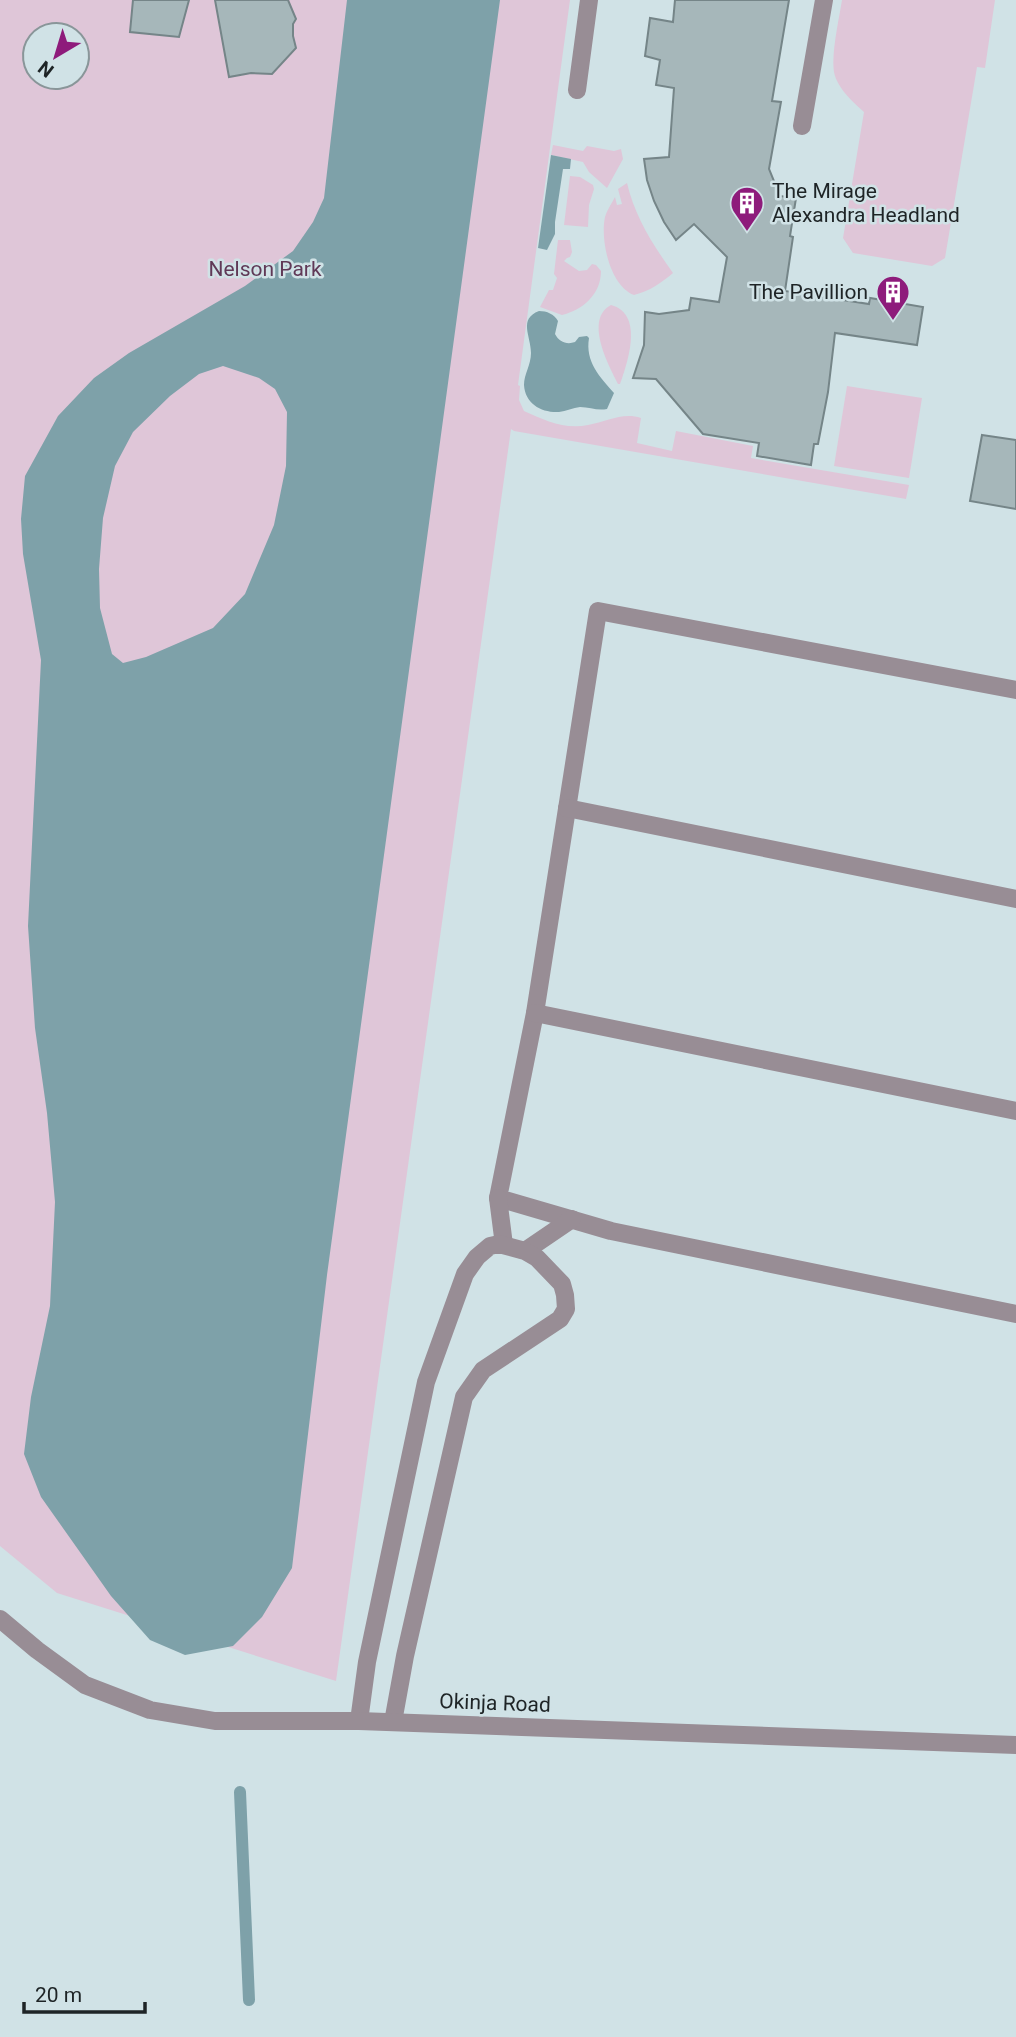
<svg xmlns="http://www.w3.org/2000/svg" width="1016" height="2037" font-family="Roboto,sans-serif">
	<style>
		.green { fill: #dfc6d8; fill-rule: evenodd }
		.water { fill: #7ea1a9; fill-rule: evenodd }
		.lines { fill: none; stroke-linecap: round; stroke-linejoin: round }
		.stream { stroke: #7ea1a9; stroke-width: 12 }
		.building { fill: #a6b7ba; stroke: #758588; stroke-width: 2 }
		.service { stroke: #988d95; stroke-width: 18 }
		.minor { stroke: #988d95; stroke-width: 18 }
		.tertiary { stroke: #988d95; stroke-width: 18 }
		.labels { text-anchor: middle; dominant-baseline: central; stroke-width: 5; stroke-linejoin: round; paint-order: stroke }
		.poi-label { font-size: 21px; fill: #1e2426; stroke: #d0e2e6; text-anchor: start }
		.park-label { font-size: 21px; fill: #603957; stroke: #d0e2e6 }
		.street-label { font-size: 21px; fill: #1e2426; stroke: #d0e2e6 }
	</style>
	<rect width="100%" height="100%" fill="#d0e2e6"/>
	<g class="green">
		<path d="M 0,0 L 570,0 L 518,385 L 520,386 L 519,400 L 524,411 C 544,420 565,430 588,425 C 607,422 622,412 641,418 L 637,443 L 672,451 L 676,431 L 753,446 L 751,458 L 909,485 L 906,499 L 514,431 L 511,429 L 336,1681 L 57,1593 L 0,1546 ZM 35,35 L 77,35 L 77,77 L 35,77 Z"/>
		<path d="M 842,0 L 995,0 L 985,68 L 977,67 L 945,258 L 932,266 L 853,253 L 843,238 L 864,112 C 853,102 837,88 834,72 C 831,54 839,19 842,0 Z"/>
		<path d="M 553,145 L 583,151 L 587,146 L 614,151 L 621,149 L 623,159 L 607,188 L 589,172 L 583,162 L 551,155 Z"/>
		<path d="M 570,176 L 580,177 L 593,185 L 594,189 L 589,205 L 588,227 L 564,225 Z"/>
		<path d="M 627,183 C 635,217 653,245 673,273 C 661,283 650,291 634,295 C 610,286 600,240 605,217 C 607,210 612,203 615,197 L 617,205 L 622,204 L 618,189 Z"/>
		<path d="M 558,240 L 570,240 L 572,252 L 570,257 L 567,258 L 564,261 L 579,271 L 587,270 L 592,264 L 596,265 L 601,271 C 601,294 583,310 562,315 L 540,307 L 549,290 L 553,290 L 557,278 L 554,274 Z"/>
		<path d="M 611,305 C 644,314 628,361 620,384 L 618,384 C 608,365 584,319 611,305 Z"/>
		<path d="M 847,386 L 922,398 L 909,478 L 834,466 Z"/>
	</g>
	<g class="water">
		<path d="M 347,0 L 500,0 L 327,1275 L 292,1568 L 262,1617 L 233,1646 L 185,1655 L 150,1640 L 111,1596 L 41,1497 L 24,1454 L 31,1397 L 50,1306 L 55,1202 L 47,1113 L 35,1028 L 28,926 L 41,660 L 23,554 L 21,519 L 25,476 L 58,416 L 94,378 L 129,353 L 245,286 L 293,251 L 313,222 L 324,198 ZM 223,366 L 259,378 L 275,389 L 287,412 L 286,466 L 274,525 L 245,594 L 213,628 L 146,657 L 123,663 L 112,654 L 100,608 L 99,569 L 103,518 L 115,466 L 133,432 L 170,396 L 199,374 Z"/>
		<path d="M 551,155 L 571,159 L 570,169 L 563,169 L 555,222 L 555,234 L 547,250 L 538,248 Z"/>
		<path d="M 539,311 C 547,311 554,314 558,321 L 555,334 C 559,342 567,345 575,342 L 579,337 L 587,336 L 589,338 C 585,362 600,377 614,393 L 607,409 C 597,411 590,407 580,407 C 573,408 566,411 559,412 C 542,413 525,404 524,385 C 524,374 531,365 531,353 C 531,336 518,319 539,311 Z"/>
	</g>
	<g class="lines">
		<path class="stream" d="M 240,1792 L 249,2000"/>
	</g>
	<g class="building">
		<path d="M 133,0 L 189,0 L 179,37 L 130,32 Z"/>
		<path d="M 215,0 L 288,0 L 296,19 L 293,24 L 293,36 L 296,48 L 272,74 L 251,73 L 229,77 Z"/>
		<path d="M 675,0 L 789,0 L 772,101 L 781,102 L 769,169 L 780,196 L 796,198 L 790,236 L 793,237 L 785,291 L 869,304 L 870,298 L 923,307 L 917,345 L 835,333 L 828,392 L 818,444 L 814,444 L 811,465 L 757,456 L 759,443 L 703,434 L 656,379 L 633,378 L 644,345 L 645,312 L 659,314 L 689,310 L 691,298 L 719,302 L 727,257 L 694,224 L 676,240 L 664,222 L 654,201 L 647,180 L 644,159 L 669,157 L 674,88 L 656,85 L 660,60 L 645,56 L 650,18 L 673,22 Z"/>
		<path d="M 982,435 L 1016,440 L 1016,509 L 970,501 Z"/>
	</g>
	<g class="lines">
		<g class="service">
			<path d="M 1016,690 L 598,611 L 535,1013 L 498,1198 L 611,1231 L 1016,1314"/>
			<path d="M 567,808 L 1016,899"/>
			<path d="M 535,1013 L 1016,1111"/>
			<path d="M 498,1198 L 504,1245"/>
			<path d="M 525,1251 L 572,1219"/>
			<path d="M 359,1721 L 367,1662 L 426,1382 L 465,1274 L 477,1257 L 490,1246 L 499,1244 L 525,1251 L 537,1258 L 562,1284 L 565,1295 L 566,1309 L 560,1319 L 483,1370 L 464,1397 L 405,1656 L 393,1722"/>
		</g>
		<g class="minor">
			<path d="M 577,90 L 589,0"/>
			<path d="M 802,126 L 824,0"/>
		</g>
		<path class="tertiary" d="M 0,1619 L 37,1650 L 85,1685 L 150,1710 L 215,1721 L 359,1721 L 1016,1745"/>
	</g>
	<defs>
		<symbol id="building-pin" viewBox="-11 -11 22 30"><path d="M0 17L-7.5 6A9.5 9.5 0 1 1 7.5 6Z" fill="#8e1b7b" stroke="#d0e2e6"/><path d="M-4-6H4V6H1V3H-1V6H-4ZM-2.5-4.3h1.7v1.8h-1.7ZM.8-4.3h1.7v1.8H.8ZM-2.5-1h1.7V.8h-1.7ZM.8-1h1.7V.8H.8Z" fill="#fff"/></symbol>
	</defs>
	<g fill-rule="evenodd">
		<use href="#building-pin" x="728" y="184" width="38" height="52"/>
		<use href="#building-pin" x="874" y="273" width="38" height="52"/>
	</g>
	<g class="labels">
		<g class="poi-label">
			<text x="772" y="191">The Mirage<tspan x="772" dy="24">Alexandra Headland</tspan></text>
			<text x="868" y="292" text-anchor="end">The Pavillion</text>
		</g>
		<g class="park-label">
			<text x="265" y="269">Nelson Park</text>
		</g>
		<g class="street-label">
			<text transform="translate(495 1703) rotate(2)">Okinja Road</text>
		</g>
	</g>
	<g transform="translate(56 56) rotate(218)"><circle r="33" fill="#d0e2e6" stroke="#899699" stroke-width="2"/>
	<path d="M0-5L12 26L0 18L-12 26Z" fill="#8e1b7b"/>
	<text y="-10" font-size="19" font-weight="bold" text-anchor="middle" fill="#1e2426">N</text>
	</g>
	<path d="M24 2002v10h121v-10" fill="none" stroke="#1e2426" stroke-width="3.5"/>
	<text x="35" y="2002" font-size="21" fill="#1e2426" stroke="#d0e2e6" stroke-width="5" paint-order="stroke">20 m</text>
</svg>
